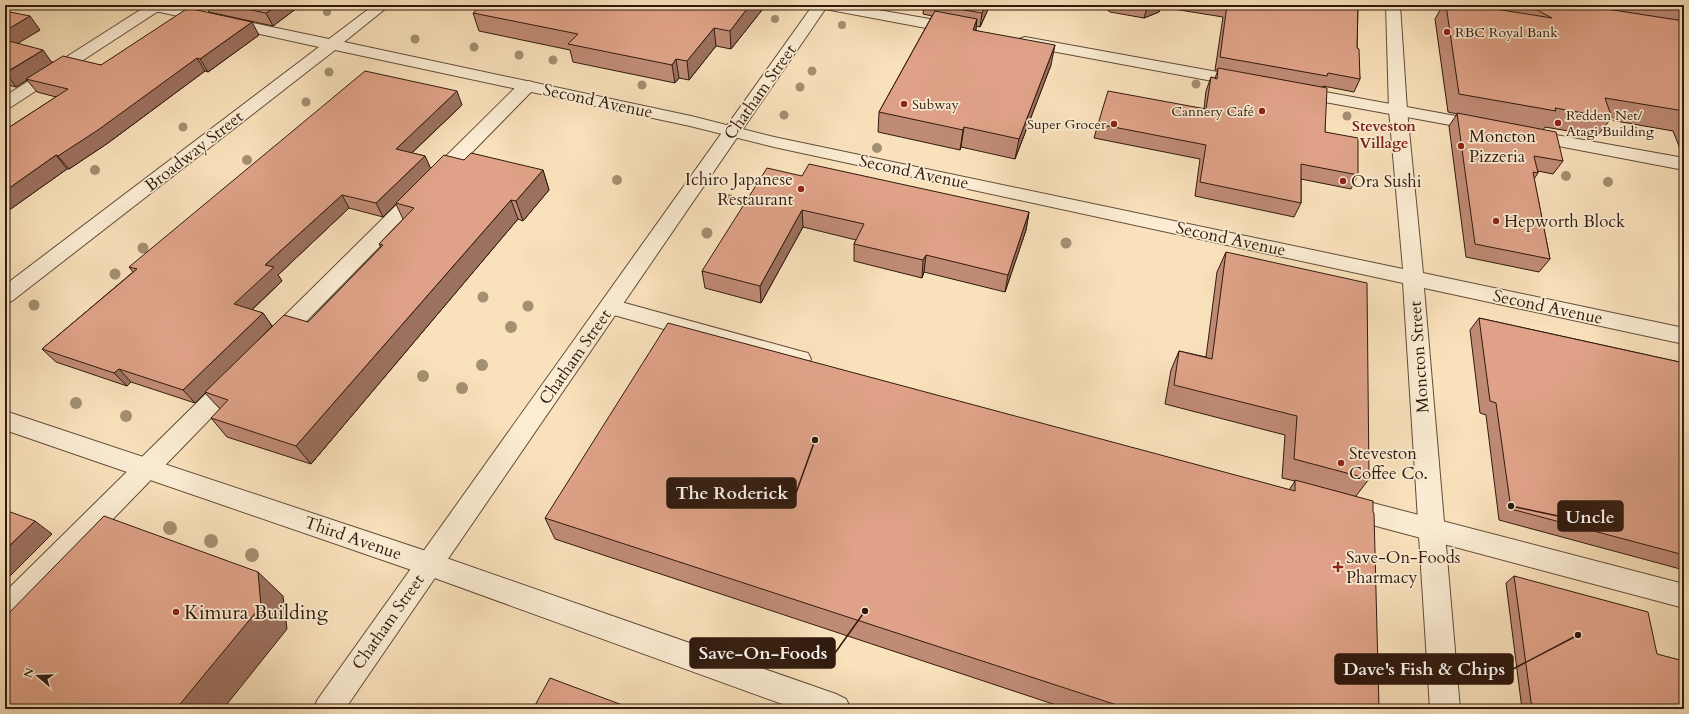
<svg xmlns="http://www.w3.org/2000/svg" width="1689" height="714" font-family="Cardo,serif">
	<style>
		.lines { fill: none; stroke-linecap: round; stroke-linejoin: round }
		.service-casing { stroke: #624c39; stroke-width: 2 }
		.minor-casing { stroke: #624c39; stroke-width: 2 }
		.tertiary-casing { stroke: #624c39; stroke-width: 2 }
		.service { fill: #fbecd3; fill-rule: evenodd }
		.minor { fill: #fbecd3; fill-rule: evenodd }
		.tertiary { fill: #fbecd3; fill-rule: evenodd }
		.tree { fill: #a38f71 }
		.wall { fill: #c08b75; stroke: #301a0e; fill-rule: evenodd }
		.shaded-wall { fill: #9c715f; stroke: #301a0e }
		.building { fill: #dfa288; stroke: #301a0e }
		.poi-dot { fill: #8f2418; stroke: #fbecd3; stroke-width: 1.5 }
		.labels { text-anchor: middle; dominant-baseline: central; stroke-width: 3.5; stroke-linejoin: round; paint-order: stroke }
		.far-poi-label { font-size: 14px; fill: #301a0e; stroke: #fbecd3; text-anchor: start }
		.far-neighbourhood-label { font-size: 15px; font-weight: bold; fill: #7a1f14; stroke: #fbecd3 }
		.street-label { font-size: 17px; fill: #301a0e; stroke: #fbecd3 }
		.poi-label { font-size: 17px; fill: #301a0e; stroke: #fbecd3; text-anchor: start }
		.near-poi-label { font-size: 20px; fill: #301a0e; stroke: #fbecd3; text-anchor: start }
		.leader { fill: none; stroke: #301a0e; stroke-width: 1.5 }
		.callout-dot { fill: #301a0e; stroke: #fbecd3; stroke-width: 1.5 }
		.callout { fill: #301a0e; stroke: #301a0e; stroke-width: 1.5 }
		.callout-label { font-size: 18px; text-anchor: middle; font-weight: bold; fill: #fff }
	</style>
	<rect width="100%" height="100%" fill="#f9e1bb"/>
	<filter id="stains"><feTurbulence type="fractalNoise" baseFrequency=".005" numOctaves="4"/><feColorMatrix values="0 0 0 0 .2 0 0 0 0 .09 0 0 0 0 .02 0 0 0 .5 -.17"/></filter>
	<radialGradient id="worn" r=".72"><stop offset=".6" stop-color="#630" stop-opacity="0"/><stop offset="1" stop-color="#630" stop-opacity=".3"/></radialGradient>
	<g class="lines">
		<defs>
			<g id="service">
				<path d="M 148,5 L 161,5 L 162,7 L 160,10 L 11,107 L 5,108 L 5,96 Z"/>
				<path d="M 818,5 L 850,5 L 958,24 L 963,26 L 966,29 L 963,32 L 958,34 L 825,9 L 820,8 Z"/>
				<path d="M 1025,37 L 1245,77 L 1251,79 L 1253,82 L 1251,85 L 1245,87 L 1019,45 L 1017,42 L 1019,39 Z"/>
				<path d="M 527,81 L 533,82 L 535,86 L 533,90 L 282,346 L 274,348 L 266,346 L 263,340 L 266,334 L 521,82 Z"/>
				<path d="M 1298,87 L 1483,121 L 1489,122 L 1492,126 L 1489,130 L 1483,131 L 1292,96 L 1290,92 L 1292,88 Z"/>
				<path d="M 1528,130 L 1684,158 L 1684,170 L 1522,139 L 1519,135 L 1522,131 Z"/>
				<path d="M 610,299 L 800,351 L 808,353 L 811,359 L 808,365 L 800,367 L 603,312 L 600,307 L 603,302 Z"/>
				<path d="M 234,371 L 242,374 L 245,380 L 242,386 L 15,620 L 5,624 L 5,592 L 226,374 Z"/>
				<path d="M 1346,496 L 1684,584 L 1684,608 L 1346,518 L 1337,515 L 1333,507 L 1337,499 Z"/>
			</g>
			<g id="minor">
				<path d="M 139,5 L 167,5 L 329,39 L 374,5 L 390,5 L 344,42 L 691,116 L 774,137 L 1403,269 L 1389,110 L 1386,5 L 1400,5 L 1407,110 L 1423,273 L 1684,328 L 1684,344 L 1424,288 L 1460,709 L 1430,709 L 1403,283 L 774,147 L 690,126 L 335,50 L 12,301 L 5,304 L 5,285 L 319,47 L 146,9 L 141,8 Z"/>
				<path d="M 1482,5 L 1518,5 L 1532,8 L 1535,11 L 1532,14 L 1527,16 L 1489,9 L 1484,8 Z"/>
				<path d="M 5,411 L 429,552 L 836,694 L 846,699 L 851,709 L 796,709 L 429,576 L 5,430 Z"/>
			</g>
			<path id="tertiary" d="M 813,5 L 828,5 L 345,709 L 313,709 L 318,699 Z"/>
		</defs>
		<use href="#service" class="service-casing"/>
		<use href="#minor" class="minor-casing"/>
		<use href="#tertiary" class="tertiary-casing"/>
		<use href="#service" class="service"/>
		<use href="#minor" class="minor"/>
		<use href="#tertiary" class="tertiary"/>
	</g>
	<g class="tree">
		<circle cx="327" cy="12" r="4"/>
		<circle cx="775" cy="19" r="4"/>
		<circle cx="842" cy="25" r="4"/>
		<circle cx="415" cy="39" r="4.5"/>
		<circle cx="474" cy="47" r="4.5"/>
		<circle cx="519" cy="55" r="4.5"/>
		<circle cx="553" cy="60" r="4.5"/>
		<circle cx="812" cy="71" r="4.5"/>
		<circle cx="329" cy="72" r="4.5"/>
		<circle cx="1196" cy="84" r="4.5"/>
		<circle cx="642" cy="85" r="4.5"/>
		<circle cx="800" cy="87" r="4.5"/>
		<circle cx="306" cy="102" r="4.5"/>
		<circle cx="784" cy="115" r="4.5"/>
		<circle cx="1347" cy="116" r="4.5"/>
		<circle cx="183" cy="127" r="4.5"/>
		<circle cx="877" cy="148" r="5"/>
		<circle cx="247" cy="160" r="5"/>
		<circle cx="95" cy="170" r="5"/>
		<circle cx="1566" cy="176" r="5"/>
		<circle cx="617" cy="180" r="5"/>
		<circle cx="1608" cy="182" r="5"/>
		<circle cx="729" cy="199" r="5"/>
		<circle cx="707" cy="233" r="5.5"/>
		<circle cx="1066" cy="243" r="5.5"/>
		<circle cx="143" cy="248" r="5.5"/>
		<circle cx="115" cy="274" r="5.5"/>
		<circle cx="483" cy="297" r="5.5"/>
		<circle cx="34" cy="305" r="5.5"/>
		<circle cx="528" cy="306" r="5.5"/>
		<circle cx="511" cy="327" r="6"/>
		<circle cx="482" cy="365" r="6"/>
		<circle cx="423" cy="376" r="6"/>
		<circle cx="462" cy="388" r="6"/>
		<circle cx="76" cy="403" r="6"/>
		<circle cx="126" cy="416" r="6"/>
		<circle cx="170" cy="528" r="7"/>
		<circle cx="211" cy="541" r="7"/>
		<circle cx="252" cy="555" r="7"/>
	</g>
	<g class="wall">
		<path d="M 205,5 L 301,5 L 273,26 L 209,12 Z"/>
		<path d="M 766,5 L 731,49 L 716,46 L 689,80 L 679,78 L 675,83 L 573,62 L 570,50 L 479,31 L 473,13 Z"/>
		<path d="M 924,5 L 990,5 L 980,27 L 976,26 L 976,30 L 1051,65 L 1015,159 L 961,147 L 960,150 L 878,132 L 879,112 L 932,16 L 923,14 Z"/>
		<path d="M 1101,5 L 1358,5 L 1357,48 L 1360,79 L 1354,92 L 1323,86 L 1322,87 L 1325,132 L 1358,175 L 1351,189 L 1301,179 L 1301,203 L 1294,217 L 1195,196 L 1200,159 L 1094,138 L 1098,124 L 1204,109 L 1206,91 L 1211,77 L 1215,78 L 1218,70 L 1215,70 L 1223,17 L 1161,7 L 1159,12 L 1144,18 L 1110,12 Z"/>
		<path d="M 1443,5 L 1470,5 L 1497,9 L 1500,5 L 1684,5 L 1684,157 L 1683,156 L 1673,131 L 1610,120 L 1597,136 L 1545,127 L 1543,130 L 1563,161 L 1553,174 L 1538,171 L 1538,173 L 1534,179 L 1550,259 L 1539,272 L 1466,257 L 1449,126 L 1457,114 L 1448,112 L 1435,19 Z"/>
		<path d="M 5,11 L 40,30 L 17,43 L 52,62 L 101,65 L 259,35 L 208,72 L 205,71 L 108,143 L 69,169 L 67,169 L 5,213 L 5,130 L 56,97 L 37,92 L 27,80 L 16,87 L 5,84 Z"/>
		<path d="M 462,105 L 412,153 L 425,156 L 430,169 L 464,160 L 543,170 L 549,190 L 523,221 L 518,219 L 311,464 L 227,437 L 211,418 L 220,409 L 205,393 L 195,403 L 131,382 L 127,386 L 56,362 L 42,349 L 133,272 L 129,267 ZM 396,204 L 403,219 L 379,244 L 381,247 L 308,322 L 272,326 L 263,313 L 252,310 L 282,281 L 278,275 L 349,208 L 383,217 Z"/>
		<path d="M 802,176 L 1029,212 L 1026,230 L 1005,292 L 924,272 L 922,278 L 854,261 L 854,244 L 856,240 L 803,227 L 761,303 L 705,288 L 702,271 Z"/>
		<path d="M 1226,252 L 1369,479 L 1356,496 L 1379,709 L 1068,709 L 555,539 L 545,518 L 1289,490 L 1295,481 L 1282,478 L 1285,435 L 1165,404 L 1171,370 L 1179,351 L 1206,357 L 1217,272 Z"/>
		<path d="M 1479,318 L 1684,363 L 1684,570 L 1499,520 L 1486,415 L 1480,413 L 1470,330 Z"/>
		<path d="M 1514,576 L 1657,654 L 1684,709 L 1522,709 L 1506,583 Z"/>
	</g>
	<g class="shaded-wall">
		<path d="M 278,5 L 301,5 L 273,26 L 266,13 Z"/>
		<path d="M 750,5 L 766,5 L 731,49 L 730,31 Z"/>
		<path d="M 986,5 L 990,5 L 980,27 L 982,13 Z"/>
		<path d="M 1148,5 L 1161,5 L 1159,12 L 1144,18 Z"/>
		<path d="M 30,16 L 40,30 L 5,51 L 5,31 Z"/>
		<path d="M 977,19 L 975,38 L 973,30 Z"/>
		<path d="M 252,22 L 259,35 L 208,72 L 200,59 Z"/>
		<path d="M 714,28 L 716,46 L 689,80 L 687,61 Z"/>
		<path d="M 1055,45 L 1051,65 L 1015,159 L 1019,139 Z"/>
		<path d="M 43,50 L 53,64 L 26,79 L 27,80 L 16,87 L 6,73 Z"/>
		<path d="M 197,58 L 205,71 L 108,143 L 69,169 L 58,156 Z"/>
		<path d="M 676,59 L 679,78 L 675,83 L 672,65 Z"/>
		<path d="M 457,91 L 462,105 L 402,162 L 396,149 Z"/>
		<path d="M 964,127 L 961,147 L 960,150 L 963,130 Z"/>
		<path d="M 56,155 L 67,169 L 5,213 L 5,191 Z"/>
		<path d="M 425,156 L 431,169 L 383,217 L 376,203 Z"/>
		<path d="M 543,170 L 549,190 L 523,221 L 516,201 Z"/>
		<path d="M 342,195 L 349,208 L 278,275 L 282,281 L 244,317 L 234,304 L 265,265 Z"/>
		<path d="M 511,200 L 518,219 L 311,464 L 296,446 Z"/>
		<path d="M 802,210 L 803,227 L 761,303 L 760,286 Z"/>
		<path d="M 1029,212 L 1026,230 L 1005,292 L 1008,275 Z"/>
		<path d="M 926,255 L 924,272 L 922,278 L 923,260 Z"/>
		<path d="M 263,313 L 272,326 L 195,403 L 183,390 Z"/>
		<path d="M 119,369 L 131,382 L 127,386 L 114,373 Z"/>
		<path d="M 35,521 L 52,534 L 5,581 L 5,550 Z"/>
		<path d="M 258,572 L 283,596 L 287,629 L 223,709 L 176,709 Z"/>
	</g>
	<g class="building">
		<path d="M 227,5 L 278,5 L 266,13 Z"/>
		<path d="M 482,5 L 750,5 L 730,31 L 714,28 L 687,61 L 676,59 L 672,65 L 568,44 L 578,34 L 473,13 Z"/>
		<path d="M 941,5 L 986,5 L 982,13 L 941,6 Z"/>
		<path d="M 1227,5 L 1358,5 L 1357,48 L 1359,49 L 1360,79 L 1328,73 L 1327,76 L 1220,57 Z"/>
		<path d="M 1446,5 L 1470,5 L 1552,18 L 1528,5 L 1581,5 L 1684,21 L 1684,111 L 1605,98 L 1612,118 L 1555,108 L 1556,111 L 1459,94 Z"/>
		<path d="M 1662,5 L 1684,5 L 1684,8 Z"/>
		<path d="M 188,8 L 252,22 L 200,59 L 197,58 L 98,130 L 58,156 L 56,155 L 5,191 L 5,130 L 68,89 L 26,79 L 63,56 L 101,65 Z"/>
		<path d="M 5,11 L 30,16 L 5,31 Z"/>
		<path d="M 935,11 L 977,19 L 973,30 L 1055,45 L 1019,139 L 964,127 L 963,130 L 879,112 Z"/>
		<path d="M 5,40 L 43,50 L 5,73 Z"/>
		<path d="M 1218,68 L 1327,88 L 1325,132 L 1358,138 L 1358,175 L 1301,164 L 1301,203 L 1200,182 L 1206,145 L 1098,124 L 1108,91 L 1206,109 L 1211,77 L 1217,79 Z"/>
		<path d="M 365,71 L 457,91 L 396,149 L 425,156 L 376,203 L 342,195 L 265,265 L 274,267 L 234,304 L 263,313 L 183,390 L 119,369 L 114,373 L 42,349 L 137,269 L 129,267 Z"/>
		<path d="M 1457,113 L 1556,132 L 1563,161 L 1534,156 L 1538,173 L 1533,172 L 1550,259 L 1475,244 Z"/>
		<path d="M 471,153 L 543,170 L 516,201 L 511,200 L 296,446 L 211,418 L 228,400 L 205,392 L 284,315 L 308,322 L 383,245 L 379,244 L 414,208 L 396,203 L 444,155 L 464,160 Z"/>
		<path d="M 809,164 L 1029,212 L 1008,275 L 926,255 L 923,260 L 854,244 L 864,224 L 802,210 L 760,286 L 702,271 L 767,168 L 802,176 Z"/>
		<path d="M 1226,252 L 1367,283 L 1369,479 L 1294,459 L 1297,416 L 1174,385 L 1179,351 L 1212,359 Z"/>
		<path d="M 1479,318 L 1684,363 L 1684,555 L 1511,509 L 1496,403 L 1490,401 Z"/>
		<path d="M 668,323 L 1295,491 L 1295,480 L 1373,501 L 1373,512 L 1374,513 L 1379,709 L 1129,709 L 545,518 Z"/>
		<path d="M 5,510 L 35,521 L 5,550 Z"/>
		<path d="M 104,516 L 258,572 L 261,606 L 176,709 L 5,709 L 5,617 Z"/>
		<path d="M 1514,576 L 1648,612 L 1657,654 L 1684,661 L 1684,709 L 1532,709 Z"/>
		<path d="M 550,678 L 633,709 L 533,709 Z"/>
	</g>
	<g class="poi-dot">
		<circle cx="1447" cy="32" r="4"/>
		<circle cx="904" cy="104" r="4"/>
		<circle cx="1262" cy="111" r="4"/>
		<circle cx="1558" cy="123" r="4"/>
		<circle cx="1114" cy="124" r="4"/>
		<circle cx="1461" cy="146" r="4"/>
		<circle cx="1343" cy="181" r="4"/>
		<circle cx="801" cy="189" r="4"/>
		<circle cx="1496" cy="221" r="4"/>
		<circle cx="1341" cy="463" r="4"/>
		<path d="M1336 561h4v4h4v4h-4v4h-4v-4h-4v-4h4z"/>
		<circle cx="176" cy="612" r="4"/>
	</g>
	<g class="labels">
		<g class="far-poi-label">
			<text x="1455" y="32">RBC Royal Bank</text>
			<text x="912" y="104">Subway</text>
			<text x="1254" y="111" text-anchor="end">Cannery Café</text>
			<text x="1566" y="115">Redden Net/<tspan x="1566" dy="16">Atagi Building</tspan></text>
			<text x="1106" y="124" text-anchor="end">Super Grocer</text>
		</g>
		<g class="far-neighbourhood-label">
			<text x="1384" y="126">Steveston<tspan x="1384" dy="17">Village</tspan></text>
		</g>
		<g class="street-label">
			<text transform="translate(760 92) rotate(-55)">Chatham Street</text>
			<text transform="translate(598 101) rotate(12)">Second Avenue</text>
			<text transform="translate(194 151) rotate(-38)">Broadway Street</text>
			<text transform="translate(914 172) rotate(12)">Second Avenue</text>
			<text transform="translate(1231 239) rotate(12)">Second Avenue</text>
			<text transform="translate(1548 307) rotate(12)">Second Avenue</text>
			<text transform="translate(575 357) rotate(-55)">Chatham Street</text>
			<text transform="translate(1419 357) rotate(-94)">Moncton Street</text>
			<text transform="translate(353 538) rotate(19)">Third Avenue</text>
			<text transform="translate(388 622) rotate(-55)">Chatham Street</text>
		</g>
		<g class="poi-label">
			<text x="1469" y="136">Moncton<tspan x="1469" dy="20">Pizzeria</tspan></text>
			<text x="793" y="179" text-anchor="end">Ichiro Japanese<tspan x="793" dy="20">Restaurant</tspan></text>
			<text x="1351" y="181">Ora Sushi</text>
			<text x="1504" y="221">Hepworth Block</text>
			<text x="1349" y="453">Steveston<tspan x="1349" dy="20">Coffee Co.</tspan></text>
			<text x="1346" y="557">Save-On-Foods<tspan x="1346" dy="20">Pharmacy</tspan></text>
		</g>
		<g class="near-poi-label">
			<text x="184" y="612">Kimura Building</text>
		</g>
	</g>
	<path class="leader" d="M815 440L796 493M1511 506L1558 516M865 611L835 653M1578 635L1513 669"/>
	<g class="callout-dot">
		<circle cx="815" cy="440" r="4"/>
		<circle cx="1511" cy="506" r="4"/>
		<circle cx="865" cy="611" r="4"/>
		<circle cx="1578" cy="635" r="4"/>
	</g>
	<g class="callout">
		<rect x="667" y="478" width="129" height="30" rx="4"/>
		<rect x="1558" y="501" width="65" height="30" rx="4"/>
		<rect x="690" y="638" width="145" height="30" rx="4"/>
		<rect x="1335" y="654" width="178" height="30" rx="4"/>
	</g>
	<g class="callout-label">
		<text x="732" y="499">The Roderick</text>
		<text x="1590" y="523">Uncle</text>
		<text x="763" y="659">Save-On-Foods</text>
		<text x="1424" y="675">Dave's Fish &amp; Chips</text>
	</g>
	<rect width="1689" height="714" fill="none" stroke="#f9e1bb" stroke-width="20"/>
	<rect x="6" y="6" width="1677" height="702" fill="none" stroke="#301a0e" stroke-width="2"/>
	<rect x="10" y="10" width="1669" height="694" fill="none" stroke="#301a0e"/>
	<g transform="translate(38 676) rotate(289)" stroke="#fbecd3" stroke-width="3" paint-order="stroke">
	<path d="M0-3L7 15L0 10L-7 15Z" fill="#301a0e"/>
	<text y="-6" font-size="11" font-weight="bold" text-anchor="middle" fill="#301a0e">N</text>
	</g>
	<rect width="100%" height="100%" filter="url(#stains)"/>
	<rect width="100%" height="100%" fill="url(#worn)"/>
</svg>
